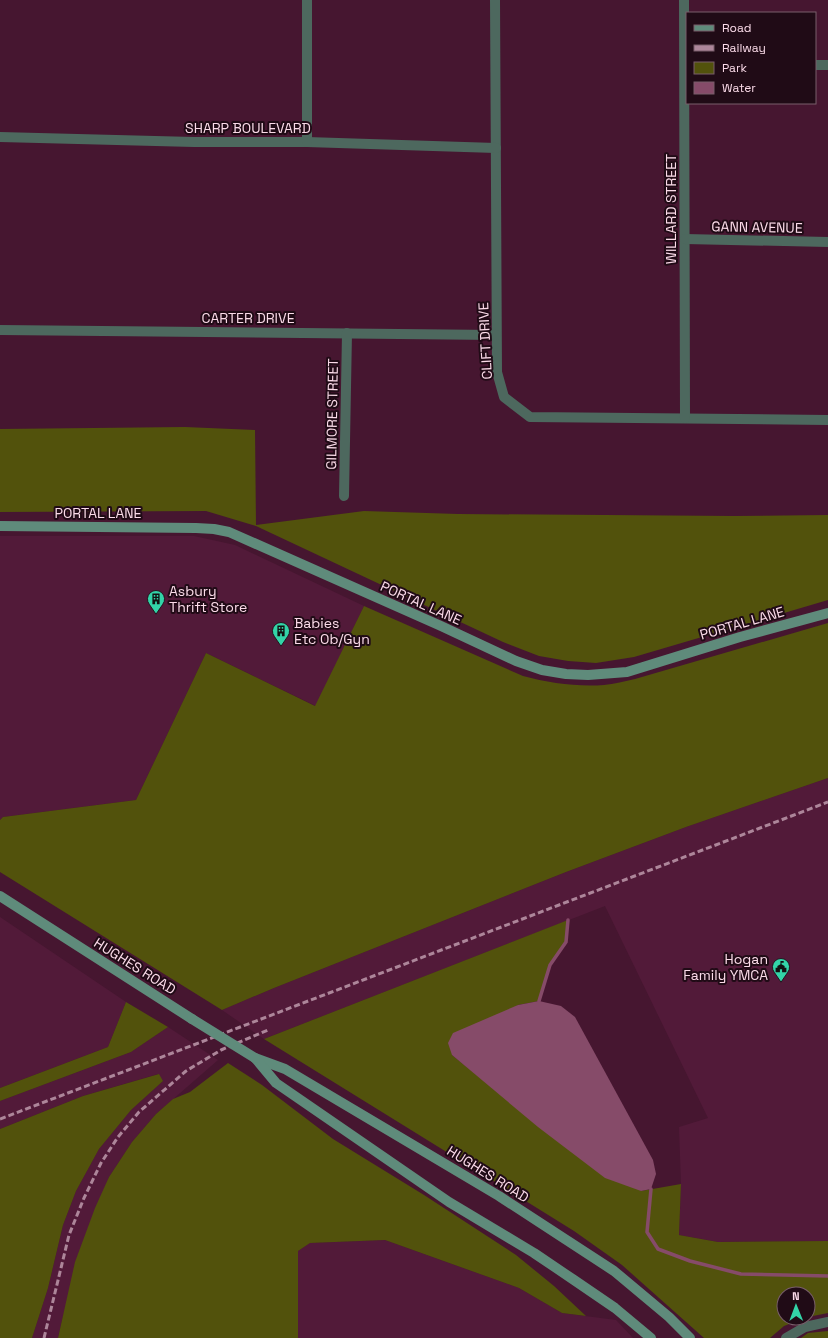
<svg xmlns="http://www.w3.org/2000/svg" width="828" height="1338" font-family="'Space Grotesk',sans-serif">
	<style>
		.built { fill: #521a39 }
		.green { fill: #52520c }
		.water { fill: #864b69 }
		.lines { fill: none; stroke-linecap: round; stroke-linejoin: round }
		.stream { stroke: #864b69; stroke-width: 3.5 }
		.street { stroke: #4d685e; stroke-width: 10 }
		.secondary { stroke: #5f8b7b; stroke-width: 10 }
		.rail { stroke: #ad869a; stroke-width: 3; stroke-dasharray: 6 3; stroke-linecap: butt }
		.secondary-bridge { stroke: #5f8b7b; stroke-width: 10 }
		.labels { text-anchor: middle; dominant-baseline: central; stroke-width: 4; stroke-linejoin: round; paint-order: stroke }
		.street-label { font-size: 14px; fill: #fbdbe9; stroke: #200b16 }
		.poi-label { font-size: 14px; fill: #fbdbe9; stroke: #200b16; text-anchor: start }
	</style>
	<rect width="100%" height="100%" fill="#461630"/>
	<g class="built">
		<path d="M 0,536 L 194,536 L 235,545 L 364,606 L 316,706 L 206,653 L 136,800 L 3,817 L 0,820 Z"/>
		<path d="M 828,778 L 828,1241 L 718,1242 L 679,1235 L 681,1184 L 679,1127 L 708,1118 L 605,906 L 264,1039 L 222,1010 L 274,988 L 566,872 L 686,827 Z"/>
		<path d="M 0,917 L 126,1002 L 108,1047 L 0,1088 Z"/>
		<path d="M 168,1027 L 218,1060 L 156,1114 L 132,1142 L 109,1177 L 63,1316 L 58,1338 L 32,1338 L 48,1288 L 63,1225 L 76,1191 L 99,1149 L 131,1110 L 163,1081 L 158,1074 L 83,1096 L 0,1129 L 0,1101 L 131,1052 Z"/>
		<path d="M 385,1240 L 519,1288 L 562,1313 L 616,1320 L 633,1338 L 298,1338 L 298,1251 L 310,1243 Z"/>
	</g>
	<g class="green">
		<path d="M 185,427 L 255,430 L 256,525 L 364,511 L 458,514 L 734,516 L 828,515 L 828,600 L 634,657 L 596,663 L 568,661 L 539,656 L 503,642 L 256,526 L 206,511 L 0,512 L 0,429 Z"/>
		<path d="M 364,606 L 523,676 C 549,683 577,687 604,685 C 614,684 625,681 635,679 L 828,623 L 828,778 L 686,827 L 566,872 L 274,988 L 222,1010 L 0,872 L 0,820 L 3,817 L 136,800 L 206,653 L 315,706 Z"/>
		<path d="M 568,920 L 566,942 L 550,965 L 539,1001 L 518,1005 L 452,1055 L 494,1089 L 641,1191 L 681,1184 L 679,1235 L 718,1242 L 828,1241 L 828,1313 L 808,1317 L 808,1294 L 784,1294 L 784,1318 L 805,1318 L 784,1326 L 770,1338 L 704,1338 L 622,1265 L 574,1231 L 264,1039 Z"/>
		<path d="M 126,1002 L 168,1027 L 131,1052 L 0,1101 L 0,1088 L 108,1047 Z"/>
		<path d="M 228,1063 L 262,1085 L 333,1139 L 424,1195 L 516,1255 L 554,1286 L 586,1316 L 562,1313 L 519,1288 L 385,1240 L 310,1243 L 298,1251 L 298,1338 L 58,1338 L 75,1262 L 95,1208 L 109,1177 L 132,1142 L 156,1114 L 173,1099 L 190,1092 Z"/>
		<path d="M 159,1074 L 163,1081 L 131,1110 L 99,1149 L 76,1191 L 63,1225 L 48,1288 L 32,1338 L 0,1338 L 0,1129 L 83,1096 Z"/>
		<path d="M 828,1331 L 828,1338 L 801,1338 L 808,1333 Z"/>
	</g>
	<path class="water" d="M 539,1001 L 561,1006 L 575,1017 L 653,1160 L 656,1174 L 651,1189 L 641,1191 L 605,1178 L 538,1127 L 452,1055 L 448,1043 L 453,1033 L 518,1005 Z"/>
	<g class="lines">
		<g class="stream">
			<path d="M 539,1001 L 550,965 L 566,942 L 568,920"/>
			<path d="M 651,1189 L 647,1232 L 658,1249 L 690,1261 L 741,1274 L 828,1276"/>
		</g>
		<g class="street">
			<path d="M 495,0 L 497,372 L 504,397 L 530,417 L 828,420"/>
			<path d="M 684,0 L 685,418"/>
			<path d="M 815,65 L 828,65"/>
			<path d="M 0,137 L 194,142 L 307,142 L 496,148"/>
			<path d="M 307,142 L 307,0"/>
			<path d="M 685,239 L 828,242"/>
			<path d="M 0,330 L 496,335"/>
			<path d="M 344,496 L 347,333"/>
			<path d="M 786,1338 L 805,1327 L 828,1322"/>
		</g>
		<g class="secondary">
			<path d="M 0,526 L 196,528 L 214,529 L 229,532 L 441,626 L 516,661 L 542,670 L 566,674 L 588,675 L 627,672 L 740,637 L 828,613"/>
			<path d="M 0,896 L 192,1019"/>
			<path d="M 255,1058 L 285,1069 L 317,1088 L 499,1196 L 614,1271 L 669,1317 L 690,1338"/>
			<path d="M 256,1059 L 276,1083 L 449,1202 L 534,1253 L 574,1280 L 615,1308 L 651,1338"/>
		</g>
		<g class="rail">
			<path d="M 0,1119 L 828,802"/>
			<path d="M 44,1338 L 69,1235 L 84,1198 L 101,1163 L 118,1137 L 139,1112 L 186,1071 L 221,1050 L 268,1030"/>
		</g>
		<path class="secondary-bridge" d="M 192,1019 L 255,1058"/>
	</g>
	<defs>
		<symbol id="building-pin" viewBox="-11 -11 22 30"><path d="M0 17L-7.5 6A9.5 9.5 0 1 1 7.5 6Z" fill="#33d4a8" stroke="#200b16"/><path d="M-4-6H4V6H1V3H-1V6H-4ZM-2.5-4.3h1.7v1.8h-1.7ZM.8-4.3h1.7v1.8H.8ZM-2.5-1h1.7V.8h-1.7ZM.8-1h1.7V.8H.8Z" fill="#111"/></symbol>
		<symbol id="civic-pin" viewBox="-11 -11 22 30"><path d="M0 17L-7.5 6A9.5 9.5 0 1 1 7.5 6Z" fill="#33d4a8" stroke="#200b16"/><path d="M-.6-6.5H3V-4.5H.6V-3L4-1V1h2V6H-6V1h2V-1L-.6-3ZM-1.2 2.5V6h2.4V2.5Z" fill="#111"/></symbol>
	</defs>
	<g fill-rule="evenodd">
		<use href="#building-pin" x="146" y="589" width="20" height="27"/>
		<use href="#building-pin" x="271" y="621" width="20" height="27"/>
		<use href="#civic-pin" x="771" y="957" width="20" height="27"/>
	</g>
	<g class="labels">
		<g class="street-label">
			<text x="248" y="128">SHARP BOULEVARD</text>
			<text transform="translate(671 209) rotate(-90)">WILLARD STREET</text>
			<text transform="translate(757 227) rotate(1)">GANN AVENUE</text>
			<text x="248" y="318">CARTER DRIVE</text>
			<text transform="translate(485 341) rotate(-93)">CLIFT DRIVE</text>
			<text transform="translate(332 414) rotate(-89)">GILMORE STREET</text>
			<text x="98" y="513">PORTAL LANE</text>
			<text transform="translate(421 603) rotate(24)">PORTAL LANE</text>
			<text transform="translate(742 623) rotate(-16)">PORTAL LANE</text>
			<text transform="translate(135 966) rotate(32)">HUGHES ROAD</text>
			<text transform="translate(488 1174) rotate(32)">HUGHES ROAD</text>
		</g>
		<g class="poi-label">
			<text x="169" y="591">Asbury<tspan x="169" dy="16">Thrift Store</tspan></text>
			<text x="294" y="623">Babies<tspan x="294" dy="16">Etc Ob/Gyn</tspan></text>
			<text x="768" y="959" text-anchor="end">Hogan<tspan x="768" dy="16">Family YMCA</tspan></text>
		</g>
	</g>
	<rect x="686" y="12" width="130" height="92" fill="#200b16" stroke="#785e6a"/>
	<rect x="694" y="25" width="20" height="6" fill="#5f8b7b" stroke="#785e6a"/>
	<text x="722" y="32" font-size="12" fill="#fbdbe9">Road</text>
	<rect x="694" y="45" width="20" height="6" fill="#ad869a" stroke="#785e6a"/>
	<text x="722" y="52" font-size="12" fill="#fbdbe9">Railway</text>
	<rect x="694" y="62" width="20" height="12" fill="#52520c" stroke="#785e6a"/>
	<text x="722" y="72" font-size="12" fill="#fbdbe9">Park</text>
	<rect x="694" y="82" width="20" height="12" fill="#864b69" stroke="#785e6a"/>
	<text x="722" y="92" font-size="12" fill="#fbdbe9">Water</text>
	<g transform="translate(796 1306) rotate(359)"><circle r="19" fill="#200b16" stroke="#785e6a"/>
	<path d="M0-3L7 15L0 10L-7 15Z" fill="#33d4a8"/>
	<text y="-6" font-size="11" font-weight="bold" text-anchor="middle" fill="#fbdbe9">N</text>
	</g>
</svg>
